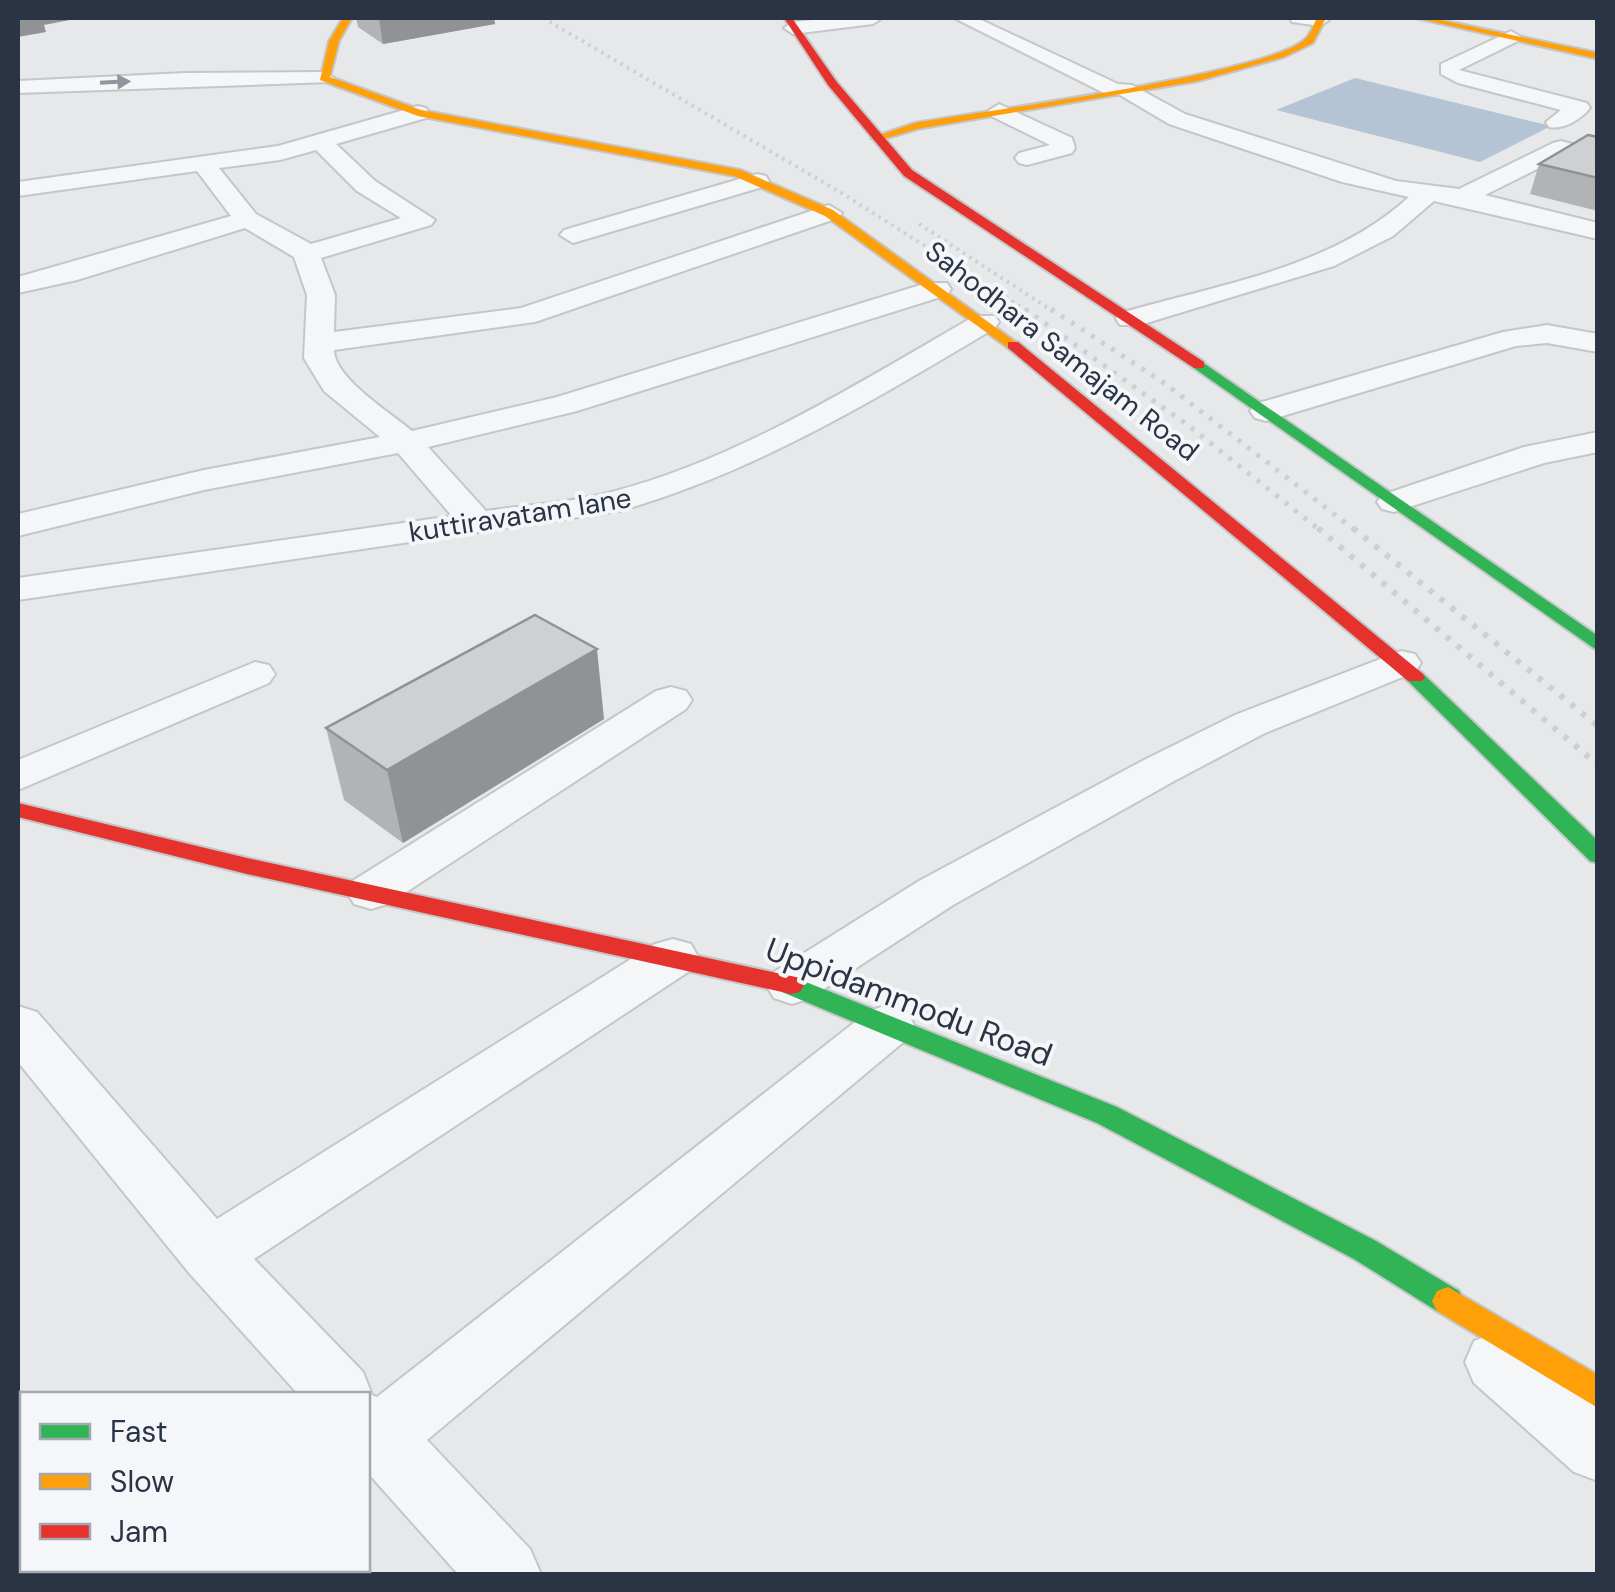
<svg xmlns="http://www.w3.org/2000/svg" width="1615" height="1592" font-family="'DM Sans',sans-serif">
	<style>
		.water { fill: #b4c4d5 }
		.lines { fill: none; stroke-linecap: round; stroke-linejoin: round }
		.street-casing { stroke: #c4c6c8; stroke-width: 4 }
		.fast-casing { stroke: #c4c6c8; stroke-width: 4 }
		.slow-casing { stroke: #c4c6c8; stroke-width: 4 }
		.jam-casing { stroke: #c4c6c8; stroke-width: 4 }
		.street { fill: #f5f6f7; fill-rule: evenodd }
		.fast { fill: #30b455; fill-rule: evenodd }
		.slow { fill: #ff9f0a; fill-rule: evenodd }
		.jam { fill: #e5322d; fill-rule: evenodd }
		.rail-far2 { stroke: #cecfd2; stroke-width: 4; stroke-dasharray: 2.5 5; stroke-linecap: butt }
		.rail-far1 { stroke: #cecfd2; stroke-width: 5; stroke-dasharray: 4 8; stroke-linecap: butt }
		.rail { stroke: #cecfd2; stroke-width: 6; stroke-dasharray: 5 9; stroke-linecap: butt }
		.wall { fill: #b1b3b5 }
		.shaded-wall { fill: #909294 }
		.building { fill: #ced0d3; stroke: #909294; stroke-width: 2.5 }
		.oneway { fill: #90959e }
		.labels { text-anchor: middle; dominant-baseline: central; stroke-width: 8; stroke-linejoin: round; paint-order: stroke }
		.far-street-label { font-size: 28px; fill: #2b3445; stroke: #f4f6f9 }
		.street-label { font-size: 32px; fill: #2b3445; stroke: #f4f6f9 }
	</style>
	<rect width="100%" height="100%" fill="#e6e8ea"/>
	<path class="water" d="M 1355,78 L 1551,126 L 1480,162 L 1276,110 Z"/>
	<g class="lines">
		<defs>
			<g id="street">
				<path d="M 832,18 L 882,18 L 873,24 L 793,34 L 784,28 L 793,22 Z"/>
				<path d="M 954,18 L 977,18 L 1118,84 L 1132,85 L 1185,114 L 1396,181 L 1459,189 L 1553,143 L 1561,141 L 1598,151 L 1598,165 L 1563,156 L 1485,195 L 1598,223 L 1598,239 L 1434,201 L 1393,236 L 1334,266 L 1140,325 L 1120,325 L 1116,319 L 1120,313 C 1217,285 1332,268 1409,197 L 1342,182 L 1169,124 L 1120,95 L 1106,94 Z"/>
				<path d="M 1290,18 L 1328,18 L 1329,20 L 1320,26 L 1292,22 Z"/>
				<path d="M 1511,31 L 1521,37 L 1518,41 L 1459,70 L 1587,103 L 1590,108 C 1581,119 1564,130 1549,127 L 1546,122 L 1561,110 L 1458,83 L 1441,74 L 1441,64 Z"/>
				<path d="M 324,72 L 334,78 L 331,82 L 18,93 L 18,81 L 185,73 Z"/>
				<path d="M 999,104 L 1072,138 L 1075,148 L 1072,153 L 1027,165 L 1019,163 L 1015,158 L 1019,153 L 1050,145 L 991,116 L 988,111 Z"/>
				<path d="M 418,106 L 426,108 L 429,113 L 426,118 L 336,144 L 375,181 L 435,220 L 431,225 L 321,258 L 335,295 L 334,332 L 521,308 L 820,208 L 829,205 L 842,213 L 838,218 L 535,322 L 334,350 C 334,378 391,413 412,431 L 557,397 L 927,283 L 947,283 L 951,289 L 947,295 L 577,411 L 428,447 L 486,511 C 526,505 569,503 608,493 C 740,459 858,383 975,316 L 995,316 L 999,322 L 995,328 C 874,400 756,472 619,511 L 18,600 L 18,578 L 452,516 L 398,453 L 204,490 L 18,536 L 18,514 L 204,470 L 380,437 L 324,391 L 304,358 L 307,295 L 294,257 L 245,228 L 77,280 L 18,293 L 18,277 L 231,216 L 197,171 L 18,196 L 18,182 L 278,146 ZM 316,150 L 357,191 L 401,218 L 311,244 L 256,214 L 219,168 L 280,160 Z"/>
				<path d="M 757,174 L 766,176 L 769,181 L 766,186 L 573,243 L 560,235 L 564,230 Z"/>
				<path d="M 1547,325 L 1598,334 L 1598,352 L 1547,343 L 1516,346 L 1266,421 L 1255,418 L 1250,411 L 1255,404 L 1503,332 Z"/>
				<path d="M 1598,432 L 1598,452 L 1544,463 L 1394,512 L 1382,509 L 1377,502 L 1382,495 L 1524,447 Z"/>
				<path d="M 1401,651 L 1415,654 L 1421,663 L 1415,672 L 1265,733 L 1176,780 L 953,905 L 810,998 L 792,1004 L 774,998 L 766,985 L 774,972 L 919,881 L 1144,760 L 1235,715 Z"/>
				<path d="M 255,662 L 269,665 L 275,674 L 269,683 L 18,790 L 18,760 Z"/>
				<path d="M 671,687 L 686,691 L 692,700 L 686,709 L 388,904 L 371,909 L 354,904 L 347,892 L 354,880 L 656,691 Z"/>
				<path d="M 673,939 L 691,944 L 698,957 L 691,970 L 254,1259 L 363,1372 L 372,1395 L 377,1397 L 869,1011 L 888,1005 L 907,1011 L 914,1025 L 907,1039 L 427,1440 L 530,1549 L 541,1574 L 458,1574 L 368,1473 L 368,1394 L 298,1394 L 190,1274 L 18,1062 L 18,1006 L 37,1012 L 217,1219 L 655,944 Z"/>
				<path d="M 1497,1332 L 1520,1341 L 1598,1406 L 1598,1481 L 1574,1472 L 1474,1383 L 1465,1362 L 1474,1341 Z"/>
			</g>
			<g id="fast">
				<path d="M 1199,360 L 1598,636 L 1598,651 L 1194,368 L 1191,365 Z"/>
				<path d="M 1415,671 L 1422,673 L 1598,841 L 1598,863 L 1590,861 L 1408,681 L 1405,677 Z"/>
				<path d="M 791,976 L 1117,1107 L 1376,1241 L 1459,1291 L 1464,1301 L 1459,1311 L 1448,1315 L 1437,1311 L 1354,1259 L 1097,1123 L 782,992 L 778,985 L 782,978 Z"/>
			</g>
			<g id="slow">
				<path d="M 343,18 L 352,18 L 339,41 L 330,77 L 421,110 L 741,170 L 833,210 L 1020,345 L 1008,348 L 825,216 L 734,176 L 418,116 L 320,80 L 329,41 Z"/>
				<path d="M 1317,18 L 1326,18 L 1313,43 L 1284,57 L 1198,81 L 917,129 L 877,141 L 871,138 L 915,123 C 977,112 1275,73 1306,38 C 1311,34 1314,23 1317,18 Z"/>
				<path d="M 1416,18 L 1431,18 L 1598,53 L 1598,59 Z"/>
				<path d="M 1448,1287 L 1598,1375 L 1598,1408 L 1437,1311 L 1432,1301 L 1437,1291 Z"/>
			</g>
			<g id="jam">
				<path d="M 784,18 L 792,18 L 836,81 L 912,170 L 1204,362 L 1204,368 L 1194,368 L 904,176 L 828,85 Z"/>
				<path d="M 1008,342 L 1018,342 L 1422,673 L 1425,677 L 1422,681 L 1408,681 L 1008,348 Z"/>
				<path d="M 18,803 L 247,858 L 791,976 L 800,978 L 804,985 L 800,992 L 791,994 L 247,874 L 18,817 Z"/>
			</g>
		</defs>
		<use href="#street" class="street-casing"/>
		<use href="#fast" class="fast-casing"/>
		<use href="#slow" class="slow-casing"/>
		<use href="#jam" class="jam-casing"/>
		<use href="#street" class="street"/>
		<use href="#fast" class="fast"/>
		<use href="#slow" class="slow"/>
		<use href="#jam" class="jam"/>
		<g class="rail-far2">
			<path d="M 543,18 L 840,192 L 1029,312"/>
			<path d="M 919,224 L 1054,312"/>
		</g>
		<g class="rail-far1">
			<path d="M 1025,309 L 1189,426 L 1321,531"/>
			<path d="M 1051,309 L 1167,385 L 1356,531"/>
		</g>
		<g class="rail">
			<path d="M 1318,528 L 1598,765"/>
			<path d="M 1353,528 L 1598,726"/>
		</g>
	</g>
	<g class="wall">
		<path d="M 356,18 L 494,18 L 495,24 L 383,44 L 358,27 Z"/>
		<path d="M 1598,137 L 1598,211 L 1530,194 L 1539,164 Z"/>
		<path d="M 604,719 L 403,843 L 344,800 L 326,728 Z"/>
	</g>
	<g class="shaded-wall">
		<path d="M 18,18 L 80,18 L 44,25 L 46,32 L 18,37 Z"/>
		<path d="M 388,18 L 494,18 L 495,24 L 383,44 L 379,19 Z"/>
		<path d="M 597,649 L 604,719 L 403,843 L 387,770 Z"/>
	</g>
	<g class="building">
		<path d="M 1588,135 L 1598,137 L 1598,178 L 1539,164 Z"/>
		<path d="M 535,615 L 597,649 L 387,770 L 326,728 Z"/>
	</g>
	<defs><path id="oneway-solid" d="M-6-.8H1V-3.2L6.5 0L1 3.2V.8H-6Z" transform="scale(2.5)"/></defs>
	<use class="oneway" href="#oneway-solid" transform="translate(115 82) rotate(-3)"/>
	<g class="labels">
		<g class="far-street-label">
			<text transform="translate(1062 351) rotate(38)">Sahodhara Samajam Road</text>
			<text transform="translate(520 515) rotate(-9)">kuttiravatam lane</text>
		</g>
		<g class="street-label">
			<text transform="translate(909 1002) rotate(21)">Uppidammodu Road</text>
		</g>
	</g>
	<rect width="1615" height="1592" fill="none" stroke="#2b3445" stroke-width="40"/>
	<rect x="20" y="1392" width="350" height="180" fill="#f4f6f9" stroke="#a4a8b1" stroke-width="2.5"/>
	<rect x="40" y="1424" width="50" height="15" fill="#30b455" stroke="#a4a8b1" stroke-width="2.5"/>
	<text x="110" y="1442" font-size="30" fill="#2b3445">Fast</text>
	<rect x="40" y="1474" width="50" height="15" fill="#ff9f0a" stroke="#a4a8b1" stroke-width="2.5"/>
	<text x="110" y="1492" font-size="30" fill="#2b3445">Slow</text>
	<rect x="40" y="1524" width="50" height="15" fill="#e5322d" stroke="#a4a8b1" stroke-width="2.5"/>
	<text x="110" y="1542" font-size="30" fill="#2b3445">Jam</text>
</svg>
